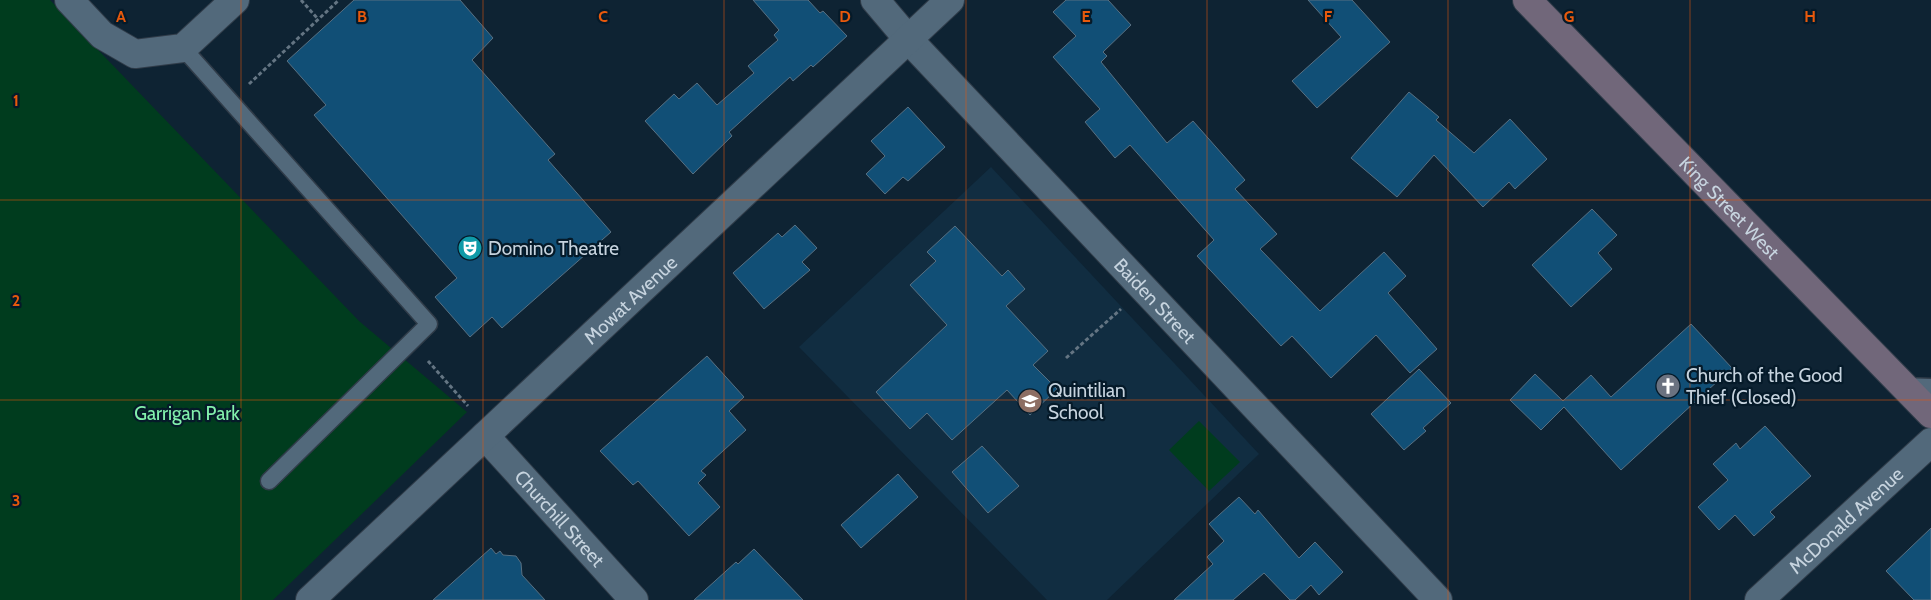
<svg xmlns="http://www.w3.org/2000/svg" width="1931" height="600" font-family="Cabin,sans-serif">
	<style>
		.built { fill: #112d41 }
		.green { fill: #003c1e }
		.building { fill: #114f76; stroke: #587082 }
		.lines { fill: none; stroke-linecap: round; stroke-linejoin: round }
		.lane-casing { stroke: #303c49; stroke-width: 19 }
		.street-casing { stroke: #303c49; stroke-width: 30 }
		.secondary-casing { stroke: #303c49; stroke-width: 30 }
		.path { stroke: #647583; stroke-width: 3; stroke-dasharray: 4 2.5; stroke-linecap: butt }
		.lane { stroke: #52697b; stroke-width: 16 }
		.street { stroke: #52697b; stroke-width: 28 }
		.secondary { stroke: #71677a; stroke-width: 28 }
		.grid { fill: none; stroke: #e8590c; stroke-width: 1; stroke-opacity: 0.55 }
		.labels { text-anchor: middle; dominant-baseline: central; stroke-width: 4.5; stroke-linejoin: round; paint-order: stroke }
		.street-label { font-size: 19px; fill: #c7d4df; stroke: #051a29 }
		.poi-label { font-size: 19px; fill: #c7d4df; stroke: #051a29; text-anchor: start }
		.park-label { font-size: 19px; fill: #82f0ac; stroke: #051a29 }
		.grid-label { font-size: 16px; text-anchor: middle; font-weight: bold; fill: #e8590c; stroke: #051a29; stroke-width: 4.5; stroke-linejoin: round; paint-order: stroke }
	</style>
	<rect width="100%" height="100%" fill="#0e2333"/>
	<path class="built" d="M 991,167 L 1259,454 L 1107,600 L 1047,600 L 799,347 Z"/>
	<g class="green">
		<path d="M 0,0 L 50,0 L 359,321 L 467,412 L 273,600 L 0,600 Z"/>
		<path d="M 1199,421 L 1240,462 L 1209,491 L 1169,450 Z"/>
	</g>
	<g class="building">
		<path d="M 354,0 L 460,0 L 493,38 L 472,60 L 555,154 L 548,160 L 611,232 L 502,328 L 492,317 L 470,337 L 435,297 L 457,278 L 314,115 L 326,105 L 287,61 Z"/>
		<path d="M 753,0 L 808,0 L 820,13 L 823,11 L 847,36 L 813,67 L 811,65 L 793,81 L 790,77 L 729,132 L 732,136 L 693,174 L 645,121 L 674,94 L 679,99 L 697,83 L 717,105 L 754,73 L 748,66 L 778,40 L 774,35 L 779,30 Z"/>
		<path d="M 1066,0 L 1108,0 L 1131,25 L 1103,52 L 1107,56 L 1101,62 L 1167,143 L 1193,121 L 1245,180 L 1235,189 L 1277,234 L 1260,249 L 1320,311 L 1384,252 L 1406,276 L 1388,293 L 1437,349 L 1410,373 L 1376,335 L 1331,378 L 1292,336 L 1281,346 L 1197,256 L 1214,240 L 1130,145 L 1115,158 L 1085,122 L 1100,109 L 1053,57 L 1076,36 L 1053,12 Z"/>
		<path d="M 1308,0 L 1352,0 L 1390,42 L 1317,108 L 1292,81 L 1341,37 Z"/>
		<path d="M 1409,92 L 1439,117 L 1436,120 L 1474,153 L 1510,119 L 1547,159 L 1515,189 L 1509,182 L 1483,207 L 1434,155 L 1397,197 L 1351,158 Z"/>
		<path d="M 908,107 L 945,147 L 908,181 L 903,177 L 885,194 L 866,174 L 885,156 L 871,141 Z"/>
		<path d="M 1592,209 L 1617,235 L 1598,253 L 1612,269 L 1571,307 L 1532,265 Z"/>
		<path d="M 795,225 L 817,248 L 802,262 L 810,270 L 764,309 L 733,273 L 778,233 L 782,237 Z"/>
		<path d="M 955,226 L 1002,276 L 1008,270 L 1025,289 L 1006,306 L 1048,351 L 1033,365 L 1057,389 L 1030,415 L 1007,390 L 952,440 L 927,413 L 910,429 L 876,392 L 947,325 L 910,285 L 936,261 L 927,252 Z"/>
		<path d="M 1691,324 L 1732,368 L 1621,470 L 1564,407 L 1541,430 L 1510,400 L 1535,374 L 1563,401 L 1591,375 L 1611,397 Z"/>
		<path d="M 707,356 L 744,397 L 729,411 L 746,430 L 701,471 L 706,475 L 698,483 L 720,507 L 689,536 L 638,481 L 633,485 L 600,451 Z"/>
		<path d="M 1419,369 L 1451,403 L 1423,428 L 1426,431 L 1404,450 L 1371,414 Z"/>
		<path d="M 1765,426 L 1811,476 L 1770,512 L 1775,517 L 1754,536 L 1735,515 L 1719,530 L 1698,507 L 1728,480 L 1713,464 L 1736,443 L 1740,449 Z"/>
		<path d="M 982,446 L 1019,486 L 988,513 L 952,472 Z"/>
		<path d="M 898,474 L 918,497 L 861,548 L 841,525 Z"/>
		<path d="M 1239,497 L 1255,514 L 1258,510 L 1299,558 L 1315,542 L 1343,572 L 1319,595 L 1311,585 L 1295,600 L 1290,600 L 1264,573 L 1233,600 L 1174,600 L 1213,564 L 1207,557 L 1224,541 L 1209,524 Z"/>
		<path d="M 1931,528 L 1931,600 L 1914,600 L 1886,571 Z"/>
		<path d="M 491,548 L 496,554 L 500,551 L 503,555 L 516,556 L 521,563 L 522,575 L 545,600 L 433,600 Z"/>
		<path d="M 754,549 L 803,600 L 694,600 L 736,562 L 738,564 Z"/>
	</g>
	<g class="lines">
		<defs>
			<g id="lane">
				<path d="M 183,48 L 429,324 L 269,481"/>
				<path d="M 1903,386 L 1931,387"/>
			</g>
			<g id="street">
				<path d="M 69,0 L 102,35 L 135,54 L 183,48 L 235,0"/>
				<path id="s1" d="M 875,0 L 908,39 L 1438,600"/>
				<path id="s2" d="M 485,436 L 634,600"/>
				<path id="s3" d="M 310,600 L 950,0"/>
				<path id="s4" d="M 1759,600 L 1931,442"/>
			</g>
			<g id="secondary">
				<path id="s5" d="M 1527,0 L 1931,414"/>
			</g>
		</defs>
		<use href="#lane" class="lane-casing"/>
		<use href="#street" class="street-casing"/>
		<use href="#secondary" class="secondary-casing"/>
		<g class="path">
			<path d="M 301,0 L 317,18"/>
			<path d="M 249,84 L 339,0"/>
			<path d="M 1066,358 L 1121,309"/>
			<path d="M 428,361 L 468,406"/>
		</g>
		<use href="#lane" class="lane"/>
		<use href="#street" class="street"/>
		<use href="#secondary" class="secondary"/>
	</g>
	<path class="grid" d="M 241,0 L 241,600M 483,0 L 483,600M 724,0 L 724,600M 966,0 L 966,600M 1207,0 L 1207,600M 1448,0 L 1448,600M 1690,0 L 1690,600M 0,200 L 1931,200M 0,400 L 1931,400"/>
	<defs>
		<symbol id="theatre-disc" viewBox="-11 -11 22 22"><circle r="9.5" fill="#0f9aa8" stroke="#051a29"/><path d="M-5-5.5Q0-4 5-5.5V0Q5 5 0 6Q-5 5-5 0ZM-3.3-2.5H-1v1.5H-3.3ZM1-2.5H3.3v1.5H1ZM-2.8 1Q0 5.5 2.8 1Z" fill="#fff"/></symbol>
		<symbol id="church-disc" viewBox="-11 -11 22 22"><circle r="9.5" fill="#6b7280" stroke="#051a29"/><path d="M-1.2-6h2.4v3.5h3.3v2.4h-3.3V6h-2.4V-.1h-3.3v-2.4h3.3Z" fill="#fff"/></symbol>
		<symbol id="school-disc" viewBox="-11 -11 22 22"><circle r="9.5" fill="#8d6e63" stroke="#051a29"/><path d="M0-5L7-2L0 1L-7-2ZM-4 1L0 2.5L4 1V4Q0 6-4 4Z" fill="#fff"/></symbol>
	</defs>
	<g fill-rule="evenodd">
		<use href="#theatre-disc" x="456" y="234" width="28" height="28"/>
		<use href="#church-disc" x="1654" y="372" width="28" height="28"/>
		<use href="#school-disc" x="1016" y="387" width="28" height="28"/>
	</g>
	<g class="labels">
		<g class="street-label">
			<text stroke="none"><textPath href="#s5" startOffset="290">King Street West</textPath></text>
			<text stroke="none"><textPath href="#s3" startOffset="439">Mowat Avenue</textPath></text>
			<text stroke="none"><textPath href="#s1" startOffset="411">Baiden Street</textPath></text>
			<text stroke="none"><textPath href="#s2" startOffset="111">Churchill Street</textPath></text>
			<text stroke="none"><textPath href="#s4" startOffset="118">McDonald Avenue</textPath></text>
		</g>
		<g class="poi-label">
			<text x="488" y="248">Domino Theatre</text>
			<text x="1686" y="375">Church of the Good<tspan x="1686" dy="22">Thief (Closed)</tspan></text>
			<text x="1048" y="390">Quintilian<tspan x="1048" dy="22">School</tspan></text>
		</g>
		<g class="park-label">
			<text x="187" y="413">Garrigan Park</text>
		</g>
	</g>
	<g class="grid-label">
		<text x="121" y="22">A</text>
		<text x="362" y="22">B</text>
		<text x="603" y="22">C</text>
		<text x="845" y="22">D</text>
		<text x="1086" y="22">E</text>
		<text x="1328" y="22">F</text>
		<text x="1569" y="22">G</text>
		<text x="1810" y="22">H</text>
		<text x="16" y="106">1</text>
		<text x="16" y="306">2</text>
		<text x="16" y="506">3</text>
	</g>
</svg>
